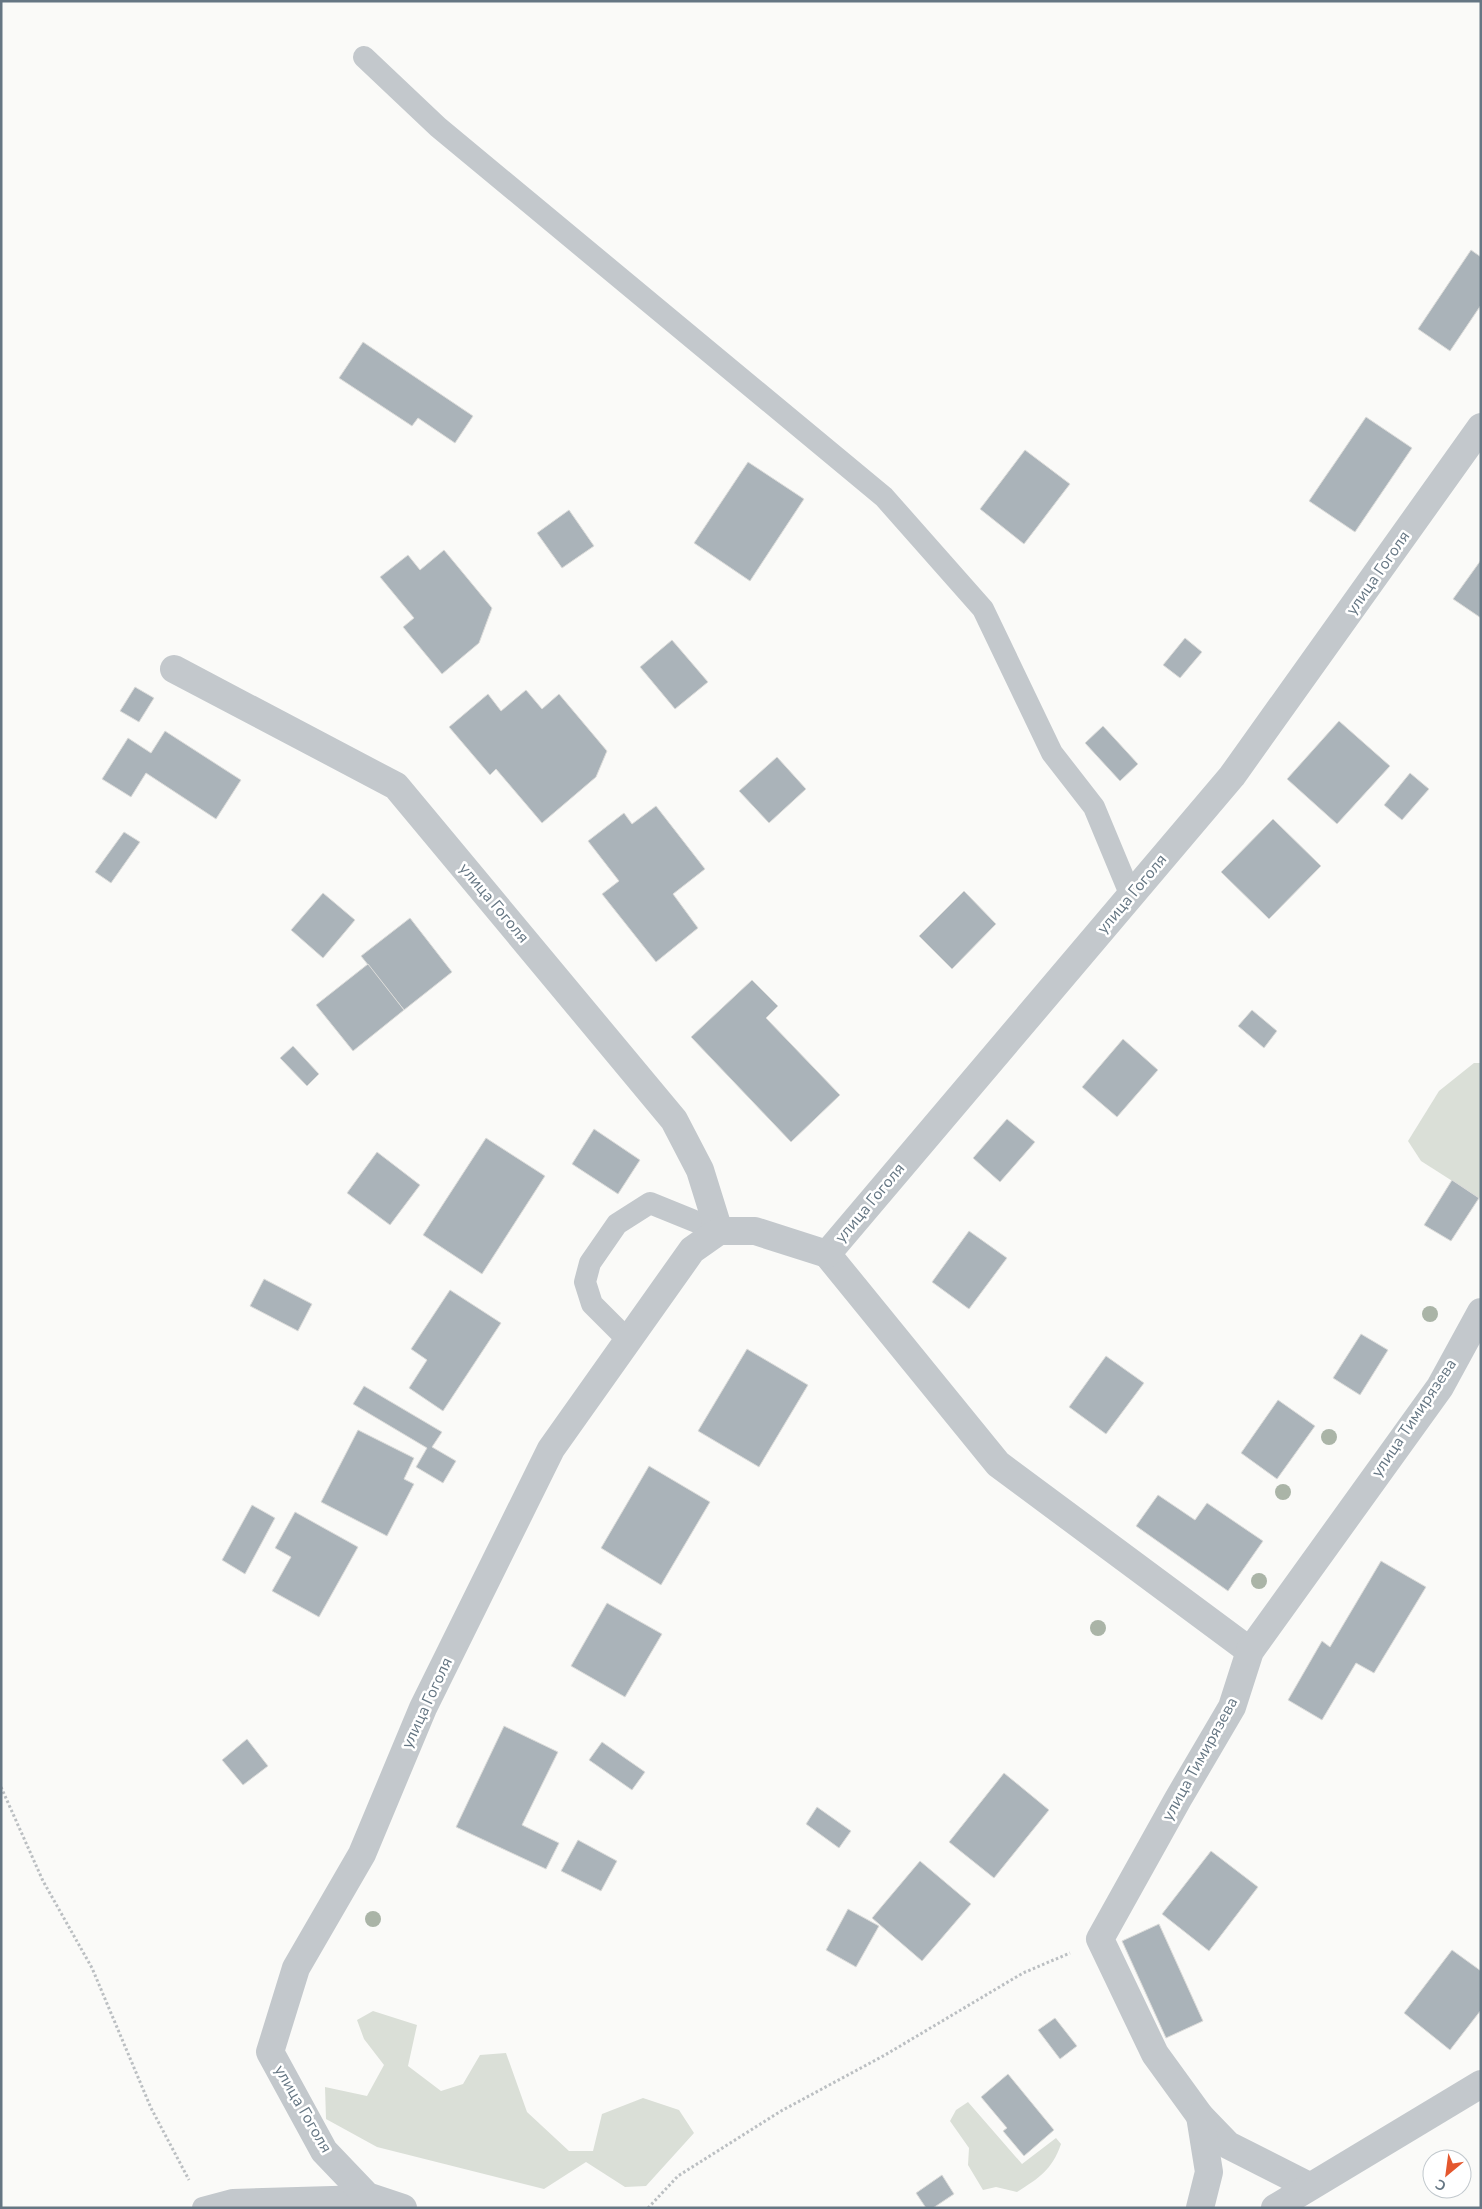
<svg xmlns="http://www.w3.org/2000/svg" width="1482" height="2209" font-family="'Nunito Sans',sans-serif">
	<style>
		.green { fill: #dadfd7 }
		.building { fill: #aab3b9; stroke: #dcdcda }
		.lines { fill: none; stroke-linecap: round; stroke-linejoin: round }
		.path { stroke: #bbbfc2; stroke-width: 3; stroke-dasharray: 2.5 2.5; stroke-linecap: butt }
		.service { stroke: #c3c8cc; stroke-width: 22 }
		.minor { stroke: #c3c8cc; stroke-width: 28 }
		.tree { fill: #aab4a7 }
		.labels { text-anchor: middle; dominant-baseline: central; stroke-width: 5; stroke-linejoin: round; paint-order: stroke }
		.street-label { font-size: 16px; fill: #657683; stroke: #fff }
	</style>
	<rect width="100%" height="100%" fill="#fafaf8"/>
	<g class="green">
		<path d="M 1474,1063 L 1481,1063 L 1481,1197 L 1479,1198 L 1421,1161 L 1408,1141 L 1439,1091 Z"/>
		<path d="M 373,2011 L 417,2025 L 408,2066 L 441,2091 L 463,2084 L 480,2055 L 506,2053 L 527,2112 L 569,2151 L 593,2151 L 602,2114 L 643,2098 L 679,2110 L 694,2133 L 646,2186 L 625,2187 L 586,2162 L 544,2189 L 377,2147 L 326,2119 L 325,2087 L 367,2096 L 384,2065 L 364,2039 L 357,2020 Z"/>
		<path d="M 968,2102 L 1022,2164 L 1056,2138 L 1061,2144 C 1052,2170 1039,2178 1017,2192 L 996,2187 L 983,2190 L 968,2165 L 969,2148 L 950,2121 L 956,2110 Z"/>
	</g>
	<g class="building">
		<path d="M 1471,250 L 1481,257 L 1481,305 L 1450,351 L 1418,329 Z"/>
		<path d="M 363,342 L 473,416 L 455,443 L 418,418 L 412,426 L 339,378 Z"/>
		<path d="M 1366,417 L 1412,448 L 1355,532 L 1309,501 Z"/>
		<path d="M 1025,450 L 1070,484 L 1024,544 L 980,509 Z"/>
		<path d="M 748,462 L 804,499 L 750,581 L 694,543 Z"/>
		<path d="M 569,510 L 594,546 L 562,568 L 537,533 Z"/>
		<path d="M 444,550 L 492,608 L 479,643 L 442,674 L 403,627 L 414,618 L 380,577 L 408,555 L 420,570 Z"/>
		<path d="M 1481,560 L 1481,618 L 1453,599 Z"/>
		<path d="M 1185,638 L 1202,652 L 1180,678 L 1163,665 Z"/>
		<path d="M 672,640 L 708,682 L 675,709 L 640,667 Z"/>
		<path d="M 135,687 L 154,698 L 139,722 L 120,711 Z"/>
		<path d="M 526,690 L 542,709 L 559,694 L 607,751 L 596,777 L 542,823 L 496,769 L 490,775 L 449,727 L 488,694 L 501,711 Z"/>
		<path d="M 1339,721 L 1390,766 L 1337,824 L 1287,779 Z"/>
		<path d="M 1103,726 L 1138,764 L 1120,781 L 1085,743 Z"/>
		<path d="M 165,731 L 241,780 L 216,819 L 146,773 L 131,797 L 102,779 L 128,738 L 151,753 Z"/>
		<path d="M 777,757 L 806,789 L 769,823 L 739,791 Z"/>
		<path d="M 1410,773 L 1429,789 L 1402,820 L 1384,805 Z"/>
		<path d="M 656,806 L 705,869 L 673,894 L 698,928 L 656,962 L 602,894 L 619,881 L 588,841 L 624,813 L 632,824 Z"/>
		<path d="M 1273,819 L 1321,866 L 1269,919 L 1221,872 Z"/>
		<path d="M 124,832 L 140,842 L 111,883 L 95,872 Z"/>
		<path d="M 964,891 L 996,924 L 952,969 L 919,936 Z"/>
		<path d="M 323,893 L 355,920 L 323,958 L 291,930 Z"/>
		<path d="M 410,918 L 452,972 L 404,1010 L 361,956 Z"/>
		<path d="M 368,964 L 404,1010 L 353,1051 L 316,1005 Z"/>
		<path d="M 752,980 L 778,1006 L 766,1018 L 840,1095 L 791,1142 L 691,1037 Z"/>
		<path d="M 1252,1010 L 1277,1031 L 1264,1048 L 1238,1026 Z"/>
		<path d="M 1123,1039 L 1158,1070 L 1117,1117 L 1082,1087 Z"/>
		<path d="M 293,1046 L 319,1074 L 307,1086 L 280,1058 Z"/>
		<path d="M 1007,1119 L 1035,1142 L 1000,1182 L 973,1158 Z"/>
		<path d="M 594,1129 L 640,1160 L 618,1194 L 572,1164 Z"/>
		<path d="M 486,1138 L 545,1176 L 482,1274 L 423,1235 Z"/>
		<path d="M 377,1152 L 420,1185 L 390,1225 L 347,1193 Z"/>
		<path d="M 1452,1180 L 1479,1198 L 1451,1241 L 1424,1225 Z"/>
		<path d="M 969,1231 L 1007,1258 L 969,1309 L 932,1282 Z"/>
		<path d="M 264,1279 L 312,1304 L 298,1331 L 250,1306 Z"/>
		<path d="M 450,1290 L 501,1323 L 443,1411 L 409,1388 L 427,1360 L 411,1349 Z"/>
		<path d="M 1361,1334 L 1388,1350 L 1360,1395 L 1333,1378 Z"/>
		<path d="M 747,1349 L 808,1385 L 759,1467 L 698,1431 Z"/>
		<path d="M 1106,1356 L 1144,1383 L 1106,1434 L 1069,1407 Z"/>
		<path d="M 364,1386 L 442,1432 L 432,1447 L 456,1461 L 443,1483 L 416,1467 L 427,1448 L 353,1404 Z"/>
		<path d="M 1278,1400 L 1315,1426 L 1277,1479 L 1241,1453 Z"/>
		<path d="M 358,1430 L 414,1458 L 404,1479 L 414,1484 L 387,1536 L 321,1502 Z"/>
		<path d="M 649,1466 L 710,1502 L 661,1585 L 601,1548 Z"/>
		<path d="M 1158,1495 L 1195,1520 L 1207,1503 L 1263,1541 L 1228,1591 L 1136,1526 Z"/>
		<path d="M 252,1505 L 275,1518 L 245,1574 L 222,1560 Z"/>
		<path d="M 295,1512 L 358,1547 L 319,1617 L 272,1591 L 291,1557 L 275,1548 Z"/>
		<path d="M 1381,1561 L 1426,1587 L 1374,1673 L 1356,1663 L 1322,1720 L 1288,1700 L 1322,1641 L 1330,1647 Z"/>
		<path d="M 607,1603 L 662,1634 L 625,1697 L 571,1666 Z"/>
		<path d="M 504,1726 L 558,1752 L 522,1825 L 559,1843 L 546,1869 L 456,1827 Z"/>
		<path d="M 247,1739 L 268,1766 L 243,1785 L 222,1760 Z"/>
		<path d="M 602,1742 L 645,1772 L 632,1790 L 589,1760 Z"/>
		<path d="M 1004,1773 L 1049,1810 L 994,1878 L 949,1842 Z"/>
		<path d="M 817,1807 L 851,1831 L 839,1848 L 806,1824 Z"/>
		<path d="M 578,1840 L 617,1861 L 601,1891 L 561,1871 Z"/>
		<path d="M 1211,1851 L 1258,1887 L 1209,1951 L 1162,1914 Z"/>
		<path d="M 920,1861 L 971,1904 L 922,1961 L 872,1918 Z"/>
		<path d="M 848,1909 L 879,1926 L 856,1967 L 826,1950 Z"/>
		<path d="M 1159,1924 L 1203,2021 L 1166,2038 L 1122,1941 Z"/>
		<path d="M 1452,1950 L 1481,1971 L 1481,2010 L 1450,2050 L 1404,2013 Z"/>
		<path d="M 1055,2018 L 1077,2046 L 1060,2059 L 1038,2030 Z"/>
		<path d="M 1008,2074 L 1054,2130 L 1024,2156 L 1003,2131 L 1007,2128 L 981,2097 Z"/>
		<path d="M 942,2175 L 954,2194 L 933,2208 L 926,2208 L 916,2193 Z"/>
	</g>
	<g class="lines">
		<g class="path">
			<path d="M 1,1787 L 43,1881 L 92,1968 L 151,2108 L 189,2180"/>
			<path d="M 648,2208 L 678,2176 L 781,2111 L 885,2055 L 1023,1973 L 1070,1953"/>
		</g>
		<g class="service">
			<path d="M 364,57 L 438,127 L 884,497 L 983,609 L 1052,753 L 1094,807 L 1131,896"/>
			<path d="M 628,1340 L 592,1304 L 585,1282 L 590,1263 L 617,1224 L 650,1203 L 719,1231"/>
			<path d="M 203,2208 L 233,2200 L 367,2196"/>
		</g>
		<g class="minor">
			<path d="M 174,669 L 396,786 L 674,1120 L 700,1170 L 719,1231"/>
			<path d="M 827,1254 L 998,1464 L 1250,1651"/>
			<path d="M 1309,2186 L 1228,2145 L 1200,2116 L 1155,2054 L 1100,1939 L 1178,1799 L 1232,1707 L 1250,1651 L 1440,1387 L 1481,1312"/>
			<path d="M 403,2208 L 367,2196 L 324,2151 L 270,2052 L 296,1968 L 362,1854 L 423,1708 L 551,1449 L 692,1250 L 719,1231 L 755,1231 L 827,1254 L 1232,776 L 1481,427"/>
			<path d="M 1200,2208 L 1209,2172 L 1200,2116"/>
			<path d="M 1275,2208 L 1481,2084"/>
		</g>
	</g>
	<g class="tree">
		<circle cx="1430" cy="1314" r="8"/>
		<circle cx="1329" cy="1437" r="8"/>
		<circle cx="1283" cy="1492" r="8"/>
		<circle cx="1259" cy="1581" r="8"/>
		<circle cx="1098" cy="1628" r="8"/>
		<circle cx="373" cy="1919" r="8"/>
	</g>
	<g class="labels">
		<g class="street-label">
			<text transform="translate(1378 573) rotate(-55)">улица Гоголя</text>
			<text transform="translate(1132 894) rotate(-50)">улица Гоголя</text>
			<text transform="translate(494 903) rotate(50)">улица Гоголя</text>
			<text transform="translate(870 1203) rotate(-50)">улица Гоголя</text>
			<text transform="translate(1414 1418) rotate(-56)">улица Тимирязева</text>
			<text transform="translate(427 1703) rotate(-65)">улица Гоголя</text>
			<text transform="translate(1200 1759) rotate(-61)">улица Тимирязева</text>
			<text transform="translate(303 2109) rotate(60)">улица Гоголя</text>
		</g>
	</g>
	<rect width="1482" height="2209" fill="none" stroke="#657683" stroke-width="5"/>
	<g transform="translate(1447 2174) rotate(209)"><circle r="24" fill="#ffffff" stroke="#c1c8cd"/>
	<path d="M0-4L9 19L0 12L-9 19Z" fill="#e4572e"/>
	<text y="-8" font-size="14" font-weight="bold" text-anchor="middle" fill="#657683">С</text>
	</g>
</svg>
